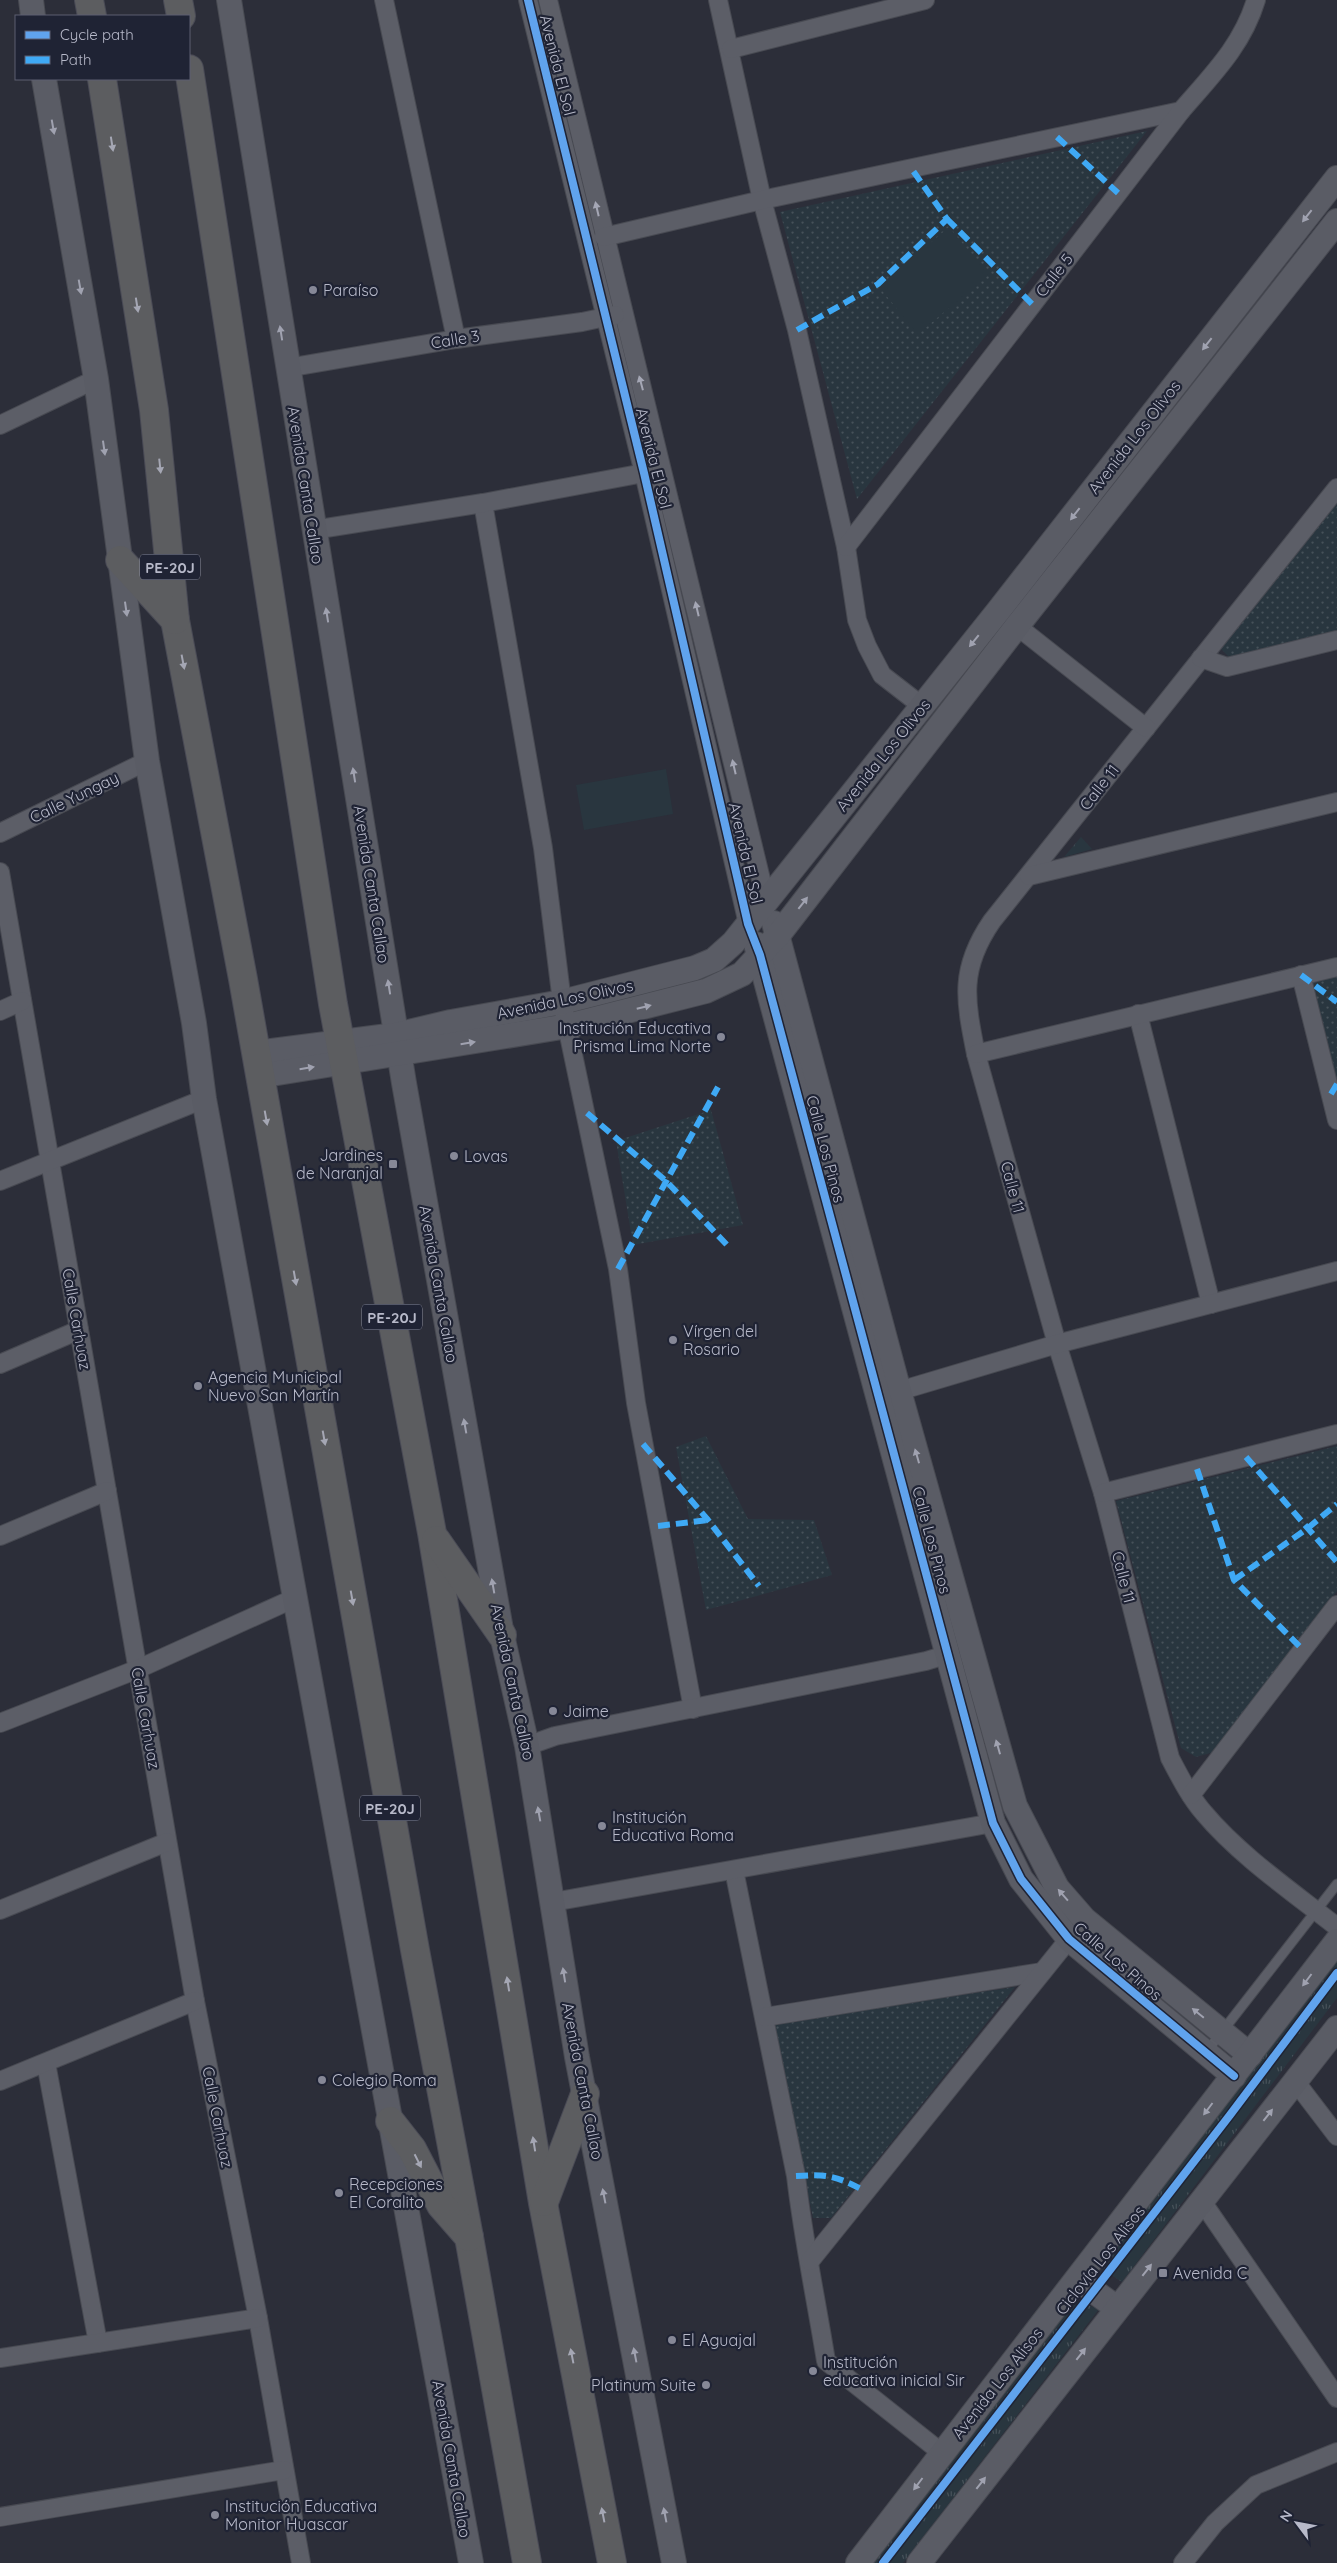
<svg xmlns="http://www.w3.org/2000/svg" width="1337" height="2563" font-family="Quicksand,sans-serif">
	<style>
		.grass { fill: url(#grass-tufts) }
		.park { fill: url(#park-dots) }
		.pitch { fill: #29363f }
		.lines { fill: none; stroke-linecap: round; stroke-linejoin: round }
		.lane-casing { stroke: #484a52; stroke-width: 11 }
		.street-casing { stroke: #484a52; stroke-width: 20 }
		.secondary-casing { stroke: #484a52; stroke-width: 26 }
		.highway-casing { stroke: #494a55; stroke-width: 30 }
		.lane { stroke: #5c5e67; stroke-width: 9 }
		.street { stroke: #5c5e67; stroke-width: 18 }
		.secondary { stroke: #5a5c65; stroke-width: 24 }
		.highway { stroke: #5c5d60; stroke-width: 28 }
		.quiet { stroke: #3fa9f5; stroke-width: 6; stroke-dasharray: 12 6; stroke-linecap: butt }
		.cycleway-casing { stroke: #1f2334; stroke-width: 11 }
		.cycleway { stroke: #60a3ed; stroke-width: 8 }
		.oneway { fill: #a0a2b0 }
		.oneway2 { fill: #a5a7b4 }
		.oneway3 { fill: #a5a7b5 }
		.poi-dot { fill: #868897; stroke: #1f2334; stroke-width: 2 }
		.labels { text-anchor: middle; dominant-baseline: central; stroke-width: 4.5; stroke-linejoin: round; paint-order: stroke }
		.shield { fill: #1f2334; stroke: #898c9c; stroke-width: 1 }
		.shield-label { font-size: 15px; font-weight: bold; fill: #b7b9c9 }
		.street-label { font-size: 16px; fill: #b7b9c9; stroke: #1f2334 }
		.poi-label { font-size: 16px; fill: #b7b9c9; stroke: #1f2334; text-anchor: start }
	</style>
	<defs>
		<pattern id="grass-tufts" width="24" height="20" patternUnits="userSpaceOnUse" patternTransform="scale(1.25)"><rect width="24" height="20" fill="#29363f"/><path d="M3 7l-1-3M5 7V3M7 7l1-3M15 17l-1-3M17 17v-4M19 17l1-3" fill="none" stroke="#465159"/></pattern>
		<pattern id="park-dots" width="8" height="8" patternUnits="userSpaceOnUse" patternTransform="scale(1.25)"><rect width="8" height="8" fill="#29363f"/><path d="M2 2h.1M6 6h.1" fill="none" stroke="#465159" stroke-width="1.8" stroke-linecap="round"/></pattern>
	</defs>
	<rect width="100%" height="100%" fill="#2c2e39"/>
	<g class="grass">
		<path d="M 1081,837 L 1092,849 L 1064,857 Z"/>
		<path d="M 1337,1956 L 1337,1998 L 1122,2282 L 1099,2267 Z"/>
		<path d="M 1075,2301 L 1099,2309 L 903,2563 L 873,2563 Z"/>
	</g>
	<g class="park">
		<path d="M 1147,131 L 857,499 L 780,212 Z"/>
		<path d="M 1337,501 L 1337,632 L 1230,658 L 1220,648 Z"/>
		<path d="M 1337,975 L 1337,1082 L 1312,981 Z"/>
		<path d="M 711,1110 L 743,1225 L 633,1245 L 616,1141 Z"/>
		<path d="M 706,1436 L 748,1519 L 814,1520 L 832,1575 L 706,1610 L 676,1447 Z"/>
		<path d="M 1337,1446 L 1337,1591 L 1214,1752 L 1196,1757 L 1181,1748 L 1116,1501 Z"/>
		<path d="M 1015,1987 L 831,2218 L 813,2218 L 773,2023 Z"/>
	</g>
	<g class="pitch">
		<path d="M 949,227 L 988,275 L 918,334 L 879,287 Z"/>
		<path d="M 666,769 L 673,814 L 584,830 L 576,785 Z"/>
	</g>
	<g class="lines">
		<defs>
			<path id="lane" d="M 1207,2051 L 1337,1884"/>
			<g id="street">
				<path d="M 384,0 L 456,339"/>
				<path d="M 528,0 L 644,473 L 748,924"/>
				<path d="M 548,0 L 766,900"/>
				<path d="M 718,0 L 762,200 L 797,330 L 846,547 L 857,620 L 867,646 L 882,675 L 922,706"/>
				<path d="M 731,49 L 925,0"/>
				<path d="M 604,237 L 762,200 L 1181,111"/>
				<path d="M 287,368 L 456,339 L 582,322 L 615,315"/>
				<path d="M 0,425 L 96,379"/>
				<path d="M 1337,488 L 992,921 C 959,969 965,999 976,1054 L 1057,1344 L 1103,1493 L 1170,1758 C 1180,1777 1190,1797 1204,1813 C 1239,1855 1294,1893 1337,1927"/>
				<path d="M 483,503 L 543,848 L 562,1002 L 618,1269 L 636,1403 L 693,1709"/>
				<path d="M 313,530 L 483,503 L 644,473"/>
				<path d="M 846,547 L 1181,111 C 1212,75 1242,46 1256,0"/>
				<path d="M 1017,626 L 1146,728"/>
				<path d="M 1201,658 L 1227,667 L 1337,640"/>
				<path d="M 0,833 L 147,761"/>
				<path d="M 0,872 L 195,2001 L 258,2318 L 301,2563"/>
				<path d="M 1029,876 L 1337,802"/>
				<path d="M 1301,975 L 1337,1120"/>
				<path d="M 0,1011 L 22,1001"/>
				<path d="M 1138,1014 L 1211,1304"/>
				<path d="M 976,1054 L 1337,967"/>
				<path d="M 0,1181 L 204,1099"/>
				<path d="M 0,1364 L 79,1330"/>
				<path d="M 889,1394 L 1057,1344 L 1337,1271"/>
				<path d="M 1103,1493 L 1337,1434"/>
				<path d="M 0,1536 L 107,1491"/>
				<path d="M 0,1723 L 138,1669 L 295,1598"/>
				<path d="M 527,1746 L 555,1736 L 926,1661 L 949,1654"/>
				<path d="M 1191,1795 L 1337,1605"/>
				<path d="M 734,1870 L 796,2176 C 803,2238 816,2299 826,2361 L 942,2453"/>
				<path d="M 553,1902 L 993,1823"/>
				<path d="M 0,1910 L 167,1842"/>
				<path d="M 765,2017 L 1042,1972"/>
				<path d="M 46,2063 L 98,2343"/>
				<path d="M 0,2081 L 195,2001"/>
				<path d="M 1295,2081 L 1337,2136"/>
				<path d="M 1201,2200 L 1337,2398"/>
				<path d="M 810,2261 L 1069,1939"/>
				<path d="M 0,2358 L 258,2318"/>
				<path d="M 0,2517 L 284,2470"/>
				<path d="M 1183,2563 L 1215,2523 L 1256,2485 L 1337,2452"/>
			</g>
			<g id="secondary">
				<path d="M 31,0 L 33,16"/>
				<path d="M 229,0 L 404,1083 L 502,1635 L 527,1746 L 577,2057 L 674,2563"/>
				<path d="M 44,79 L 96,379 L 147,761 L 194,1023 L 204,1099 L 471,2563"/>
				<path d="M 774,923 L 899,1391 L 1015,1806 L 1057,1888 L 1084,1919 L 1250,2055"/>
				<path d="M 756,944 L 993,1823 L 1021,1879 L 1069,1939 L 1234,2076"/>
				<path d="M 256,1053 L 396,1035 L 451,1022 L 562,1002 L 695,968 L 714,960 L 733,943 L 999,610 L 1337,178"/>
				<path d="M 259,1076 L 568,1026 L 706,991 L 742,974 L 779,934 L 1017,626 L 1337,221"/>
				<path d="M 1078,2280 L 1117,2308"/>
				<path d="M 858,2563 L 1337,1941"/>
				<path d="M 919,2563 L 1337,2028"/>
			</g>
			<g id="highway">
				<path d="M 89,0 L 92,16"/>
				<path d="M 178,0 L 181,16"/>
				<path d="M 189,69 L 333,1004 L 432,1533 L 543,2203 L 612,2563"/>
				<path d="M 102,79 L 154,410 L 175,620 L 243,979 L 415,1950 L 469,2237 L 527,2563"/>
				<path d="M 120,560 L 175,620"/>
				<path d="M 436,1540 L 502,1635"/>
				<path d="M 390,2121 L 412,2149 L 441,2205 L 469,2237"/>
				<path d="M 544,2202 L 585,2094"/>
			</g>
		</defs>
		<use href="#lane" class="lane-casing"/>
		<use href="#street" class="street-casing"/>
		<use href="#secondary" class="secondary-casing"/>
		<use href="#highway" class="highway-casing"/>
		<use href="#lane" class="lane"/>
		<use href="#street" class="street"/>
		<use href="#secondary" class="secondary"/>
		<use href="#highway" class="highway"/>
		<g class="quiet">
			<path d="M 1057,137 L 1118,193"/>
			<path d="M 947,219 L 1032,304"/>
			<path d="M 797,330 L 878,284 L 947,219 L 911,168"/>
			<path d="M 1301,975 L 1337,1002"/>
			<path d="M 1331,1094 L 1337,1084"/>
			<path d="M 587,1113 L 666,1181 L 729,1247"/>
			<path d="M 618,1269 L 718,1087"/>
			<path d="M 643,1444 L 708,1520 L 759,1586"/>
			<path d="M 1246,1457 L 1337,1562"/>
			<path d="M 1197,1469 L 1234,1580 L 1303,1650"/>
			<path d="M 658,1526 L 708,1520"/>
			<path d="M 1234,1580 L 1308,1528 L 1337,1504"/>
			<path d="M 796,2176 C 829,2174 836,2176 865,2191"/>
		</g>
		<defs>
			<g id="cycleway">
				<path d="M 528,0 L 644,473 L 748,924 L 760,955 L 993,1823 L 1021,1879 L 1069,1939 L 1234,2076"/>
				<path d="M 883,2563 L 1230,2115 L 1337,1973"/>
			</g>
		</defs>
		<use href="#cycleway" class="cycleway-casing"/>
		<use href="#cycleway" class="cycleway"/>
	</g>
	<defs><path id="oneway-solid" d="M-6-.8H1V-3.2L6.5 0L1 3.2V.8H-6Z" transform="scale(1.25)"/></defs>
	<g class="oneway">
		<use href="#oneway-solid" transform="translate(53 127) rotate(80)"/>
		<use href="#oneway-solid" transform="translate(1307 216) rotate(128)"/>
		<use href="#oneway-solid" transform="translate(80 287) rotate(80)"/>
		<use href="#oneway-solid" transform="translate(281 333) rotate(-99)"/>
		<use href="#oneway-solid" transform="translate(1207 344) rotate(128)"/>
		<use href="#oneway-solid" transform="translate(104 448) rotate(82)"/>
		<use href="#oneway-solid" transform="translate(1075 514) rotate(128)"/>
		<use href="#oneway-solid" transform="translate(126 609) rotate(82)"/>
		<use href="#oneway-solid" transform="translate(327 615) rotate(-99)"/>
		<use href="#oneway-solid" transform="translate(974 641) rotate(129)"/>
		<use href="#oneway-solid" transform="translate(354 775) rotate(-99)"/>
		<use href="#oneway-solid" transform="translate(803 903) rotate(-52)"/>
		<use href="#oneway-solid" transform="translate(389 987) rotate(-99)"/>
		<use href="#oneway-solid" transform="translate(644 1007) rotate(-14)"/>
		<use href="#oneway-solid" transform="translate(468 1043) rotate(-9)"/>
		<use href="#oneway-solid" transform="translate(307 1068) rotate(-9)"/>
		<use href="#oneway-solid" transform="translate(465 1426) rotate(-100)"/>
		<use href="#oneway-solid" transform="translate(917 1456) rotate(-106)"/>
		<use href="#oneway-solid" transform="translate(493 1586) rotate(-100)"/>
		<use href="#oneway-solid" transform="translate(998 1747) rotate(-106)"/>
		<use href="#oneway-solid" transform="translate(539 1814) rotate(-100)"/>
		<use href="#oneway-solid" transform="translate(1063 1895) rotate(-131)"/>
		<use href="#oneway-solid" transform="translate(564 1975) rotate(-99)"/>
		<use href="#oneway-solid" transform="translate(1307 1980) rotate(127)"/>
		<use href="#oneway-solid" transform="translate(1198 2013) rotate(-141)"/>
		<use href="#oneway-solid" transform="translate(1208 2109) rotate(127)"/>
		<use href="#oneway-solid" transform="translate(1268 2115) rotate(-52)"/>
		<use href="#oneway-solid" transform="translate(604 2196) rotate(-101)"/>
		<use href="#oneway-solid" transform="translate(1147 2270) rotate(-52)"/>
		<use href="#oneway-solid" transform="translate(1081 2354) rotate(-52)"/>
		<use href="#oneway-solid" transform="translate(635 2355) rotate(-101)"/>
		<use href="#oneway-solid" transform="translate(981 2483) rotate(-52)"/>
		<use href="#oneway-solid" transform="translate(918 2484) rotate(127)"/>
		<use href="#oneway-solid" transform="translate(665 2515) rotate(-101)"/>
	</g>
	<g class="oneway2">
		<use href="#oneway-solid" transform="translate(112 144) rotate(81)"/>
		<use href="#oneway-solid" transform="translate(137 305) rotate(81)"/>
		<use href="#oneway-solid" transform="translate(160 466) rotate(84)"/>
		<use href="#oneway-solid" transform="translate(183 662) rotate(79)"/>
		<use href="#oneway-solid" transform="translate(266 1118) rotate(80)"/>
		<use href="#oneway-solid" transform="translate(295 1278) rotate(80)"/>
		<use href="#oneway-solid" transform="translate(324 1438) rotate(80)"/>
		<use href="#oneway-solid" transform="translate(352 1598) rotate(80)"/>
		<use href="#oneway-solid" transform="translate(508 1984) rotate(-99)"/>
		<use href="#oneway-solid" transform="translate(534 2144) rotate(-99)"/>
		<use href="#oneway-solid" transform="translate(418 2161) rotate(63)"/>
		<use href="#oneway-solid" transform="translate(572 2356) rotate(-101)"/>
		<use href="#oneway-solid" transform="translate(603 2515) rotate(-101)"/>
	</g>
	<g class="oneway3">
		<use href="#oneway-solid" transform="translate(597 209) rotate(-103)"/>
		<use href="#oneway-solid" transform="translate(641 383) rotate(-105)"/>
		<use href="#oneway-solid" transform="translate(697 609) rotate(-103)"/>
		<use href="#oneway-solid" transform="translate(734 767) rotate(-103)"/>
	</g>
	<g class="poi-dot">
		<circle cx="313" cy="290" r="5"/>
		<circle cx="721" cy="1037" r="5"/>
		<circle cx="454" cy="1156" r="5"/>
		<rect x="388" y="1159" width="10" height="10" rx="2.5"/>
		<circle cx="673" cy="1340" r="5"/>
		<circle cx="198" cy="1386" r="5"/>
		<circle cx="553" cy="1711" r="5"/>
		<circle cx="602" cy="1826" r="5"/>
		<circle cx="322" cy="2080" r="5"/>
		<circle cx="339" cy="2193" r="5"/>
		<rect x="1158" y="2268" width="10" height="10" rx="2.5"/>
		<circle cx="672" cy="2340" r="5"/>
		<circle cx="813" cy="2371" r="5"/>
		<circle cx="706" cy="2385" r="5"/>
		<circle cx="215" cy="2515" r="5"/>
	</g>
	<g class="labels">
		<g class="shield">
			<rect x="140" y="554.5" width="60" height="25" rx="4"/>
			<rect x="362" y="1304.5" width="60" height="25" rx="4"/>
			<rect x="360" y="1795.5" width="60" height="25" rx="4"/>
		</g>
		<g class="shield-label">
			<text x="170" y="567">PE-20J</text>
			<text x="392" y="1317">PE-20J</text>
			<text x="390" y="1808">PE-20J</text>
		</g>
		<g class="street-label">
			<text transform="translate(558 65) rotate(76)">Avenida El Sol</text>
			<text transform="translate(1054 275) rotate(-52)">Calle 5</text>
			<text transform="translate(455 339) rotate(-9)">Calle 3</text>
			<text transform="translate(1134 437) rotate(-52)">Avenida Los Olivos</text>
			<text transform="translate(654 458) rotate(76)">Avenida El Sol</text>
			<text transform="translate(306 485) rotate(81)">Avenida Canta Callao</text>
			<text transform="translate(883 755) rotate(-51)">Avenida Los Olivos</text>
			<text transform="translate(1099 787) rotate(-52)">Calle 11</text>
			<text transform="translate(74 797) rotate(-26)">Calle Yungay</text>
			<text transform="translate(746 853) rotate(77)">Avenida El Sol</text>
			<text transform="translate(372 884) rotate(81)">Avenida Canta Callao</text>
			<text transform="translate(565 999) rotate(-12)">Avenida Los Olivos</text>
			<text transform="translate(826 1149) rotate(75)">Calle Los Pinos</text>
			<text transform="translate(1013 1187) rotate(75)">Calle 11</text>
			<text transform="translate(439 1284) rotate(80)">Avenida Canta Callao</text>
			<text transform="translate(77 1319) rotate(80)">Calle Carhuaz</text>
			<text transform="translate(932 1540) rotate(75)">Calle Los Pinos</text>
			<text transform="translate(1124 1577) rotate(76)">Calle 11</text>
			<text transform="translate(513 1682) rotate(78)">Avenida Canta Callao</text>
			<text transform="translate(146 1718) rotate(80)">Calle Carhuaz</text>
			<text transform="translate(1118 1961) rotate(41)">Calle Los Pinos</text>
			<text transform="translate(583 2081) rotate(79)">Avenida Canta Callao</text>
			<text transform="translate(218 2117) rotate(79)">Calle Carhuaz</text>
			<text transform="translate(1100 2260) rotate(-52)">Ciclovía Los Alisos</text>
			<text transform="translate(997 2383) rotate(-52)">Avenida Los Alisos</text>
			<text transform="translate(452 2459) rotate(80)">Avenida Canta Callao</text>
		</g>
		<g class="poi-label">
			<text x="323" y="290">Paraíso</text>
			<text x="711" y="1028" text-anchor="end">Institución Educativa<tspan x="711" dy="18">Prisma Lima Norte</tspan></text>
			<text x="383" y="1155" text-anchor="end">Jardines<tspan x="383" dy="18">de Naranjal</tspan></text>
			<text x="464" y="1156">Lovas</text>
			<text x="683" y="1331">Vírgen del<tspan x="683" dy="18">Rosario</tspan></text>
			<text x="208" y="1377">Agencia Municipal<tspan x="208" dy="18">Nuevo San Martín</tspan></text>
			<text x="563" y="1711">Jaime</text>
			<text x="612" y="1817">Institución<tspan x="612" dy="18">Educativa Roma</tspan></text>
			<text x="332" y="2080">Colegio Roma</text>
			<text x="349" y="2184">Recepciones<tspan x="349" dy="18">El Coralito</tspan></text>
			<text x="1173" y="2273">Avenida C</text>
			<text x="682" y="2340">El Aguajal</text>
			<text x="823" y="2362">Institución<tspan x="823" dy="18">educativa inicial Sir</tspan></text>
			<text x="696" y="2385" text-anchor="end">Platinum Suite</text>
			<text x="225" y="2506">Institución Educativa<tspan x="225" dy="18">Monitor Huascar</tspan></text>
		</g>
	</g>
	<rect x="15" y="15" width="175" height="65" fill="#1f2334" stroke="#5c5f70"/>
	<rect x="25" y="31" width="25" height="8" fill="#60a3ed" stroke="#5c5f70"/>
	<text x="60" y="40" font-size="15" fill="#b7b9c9">Cycle path</text>
	<rect x="25" y="56" width="25" height="8" fill="#3fa9f5" stroke="#5c5f70"/>
	<text x="60" y="65" font-size="15" fill="#b7b9c9">Path</text>
	<g transform="translate(1297 2523) rotate(302)" stroke="#1f2334" stroke-width="4" paint-order="stroke">
	<path d="M0-4L9 19L0 12L-9 19Z" fill="#b7b9c9"/>
	<text y="-8" font-size="14" font-weight="bold" text-anchor="middle" fill="#b7b9c9">N</text>
	</g>
</svg>
